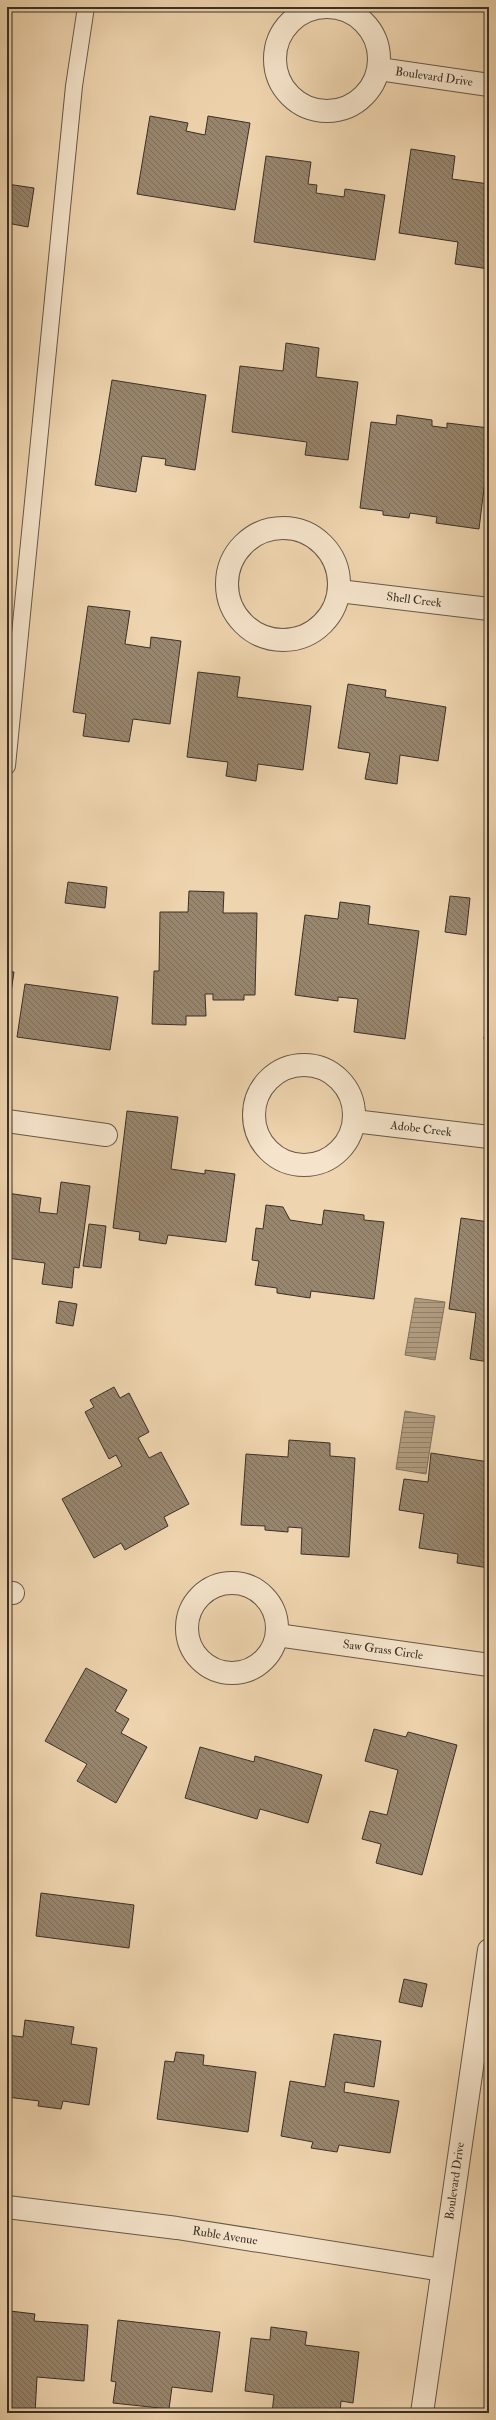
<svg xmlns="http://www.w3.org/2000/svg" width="496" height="2420" font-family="'IM FELL Double Pica',serif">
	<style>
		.water { fill: url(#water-rules); stroke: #81715d }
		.building { fill: url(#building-back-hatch); stroke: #3a3027 }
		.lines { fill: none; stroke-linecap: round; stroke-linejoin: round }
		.service-casing { stroke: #675949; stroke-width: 18 }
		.minor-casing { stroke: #675949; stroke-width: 24 }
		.service { stroke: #f5e4cb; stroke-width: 16 }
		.minor { stroke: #f5e4cb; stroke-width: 22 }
		.labels { text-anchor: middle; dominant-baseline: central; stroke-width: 4; stroke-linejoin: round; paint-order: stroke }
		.street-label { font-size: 12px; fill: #3a3027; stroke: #f5e4cb }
	</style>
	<defs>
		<pattern id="water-rules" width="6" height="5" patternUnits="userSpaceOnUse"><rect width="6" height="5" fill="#b19d81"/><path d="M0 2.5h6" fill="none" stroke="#91806a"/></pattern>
		<pattern id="building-back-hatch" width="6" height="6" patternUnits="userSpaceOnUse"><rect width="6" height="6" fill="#98866e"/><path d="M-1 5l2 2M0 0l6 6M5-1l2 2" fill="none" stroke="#7d6e5a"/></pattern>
	</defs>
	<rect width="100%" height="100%" fill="#efd5af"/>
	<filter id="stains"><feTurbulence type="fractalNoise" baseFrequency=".005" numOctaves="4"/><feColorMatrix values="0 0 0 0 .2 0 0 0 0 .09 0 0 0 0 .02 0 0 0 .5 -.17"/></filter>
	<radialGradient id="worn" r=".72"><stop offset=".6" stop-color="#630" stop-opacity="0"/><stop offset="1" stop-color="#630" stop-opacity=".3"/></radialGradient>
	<g class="water">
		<path d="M 415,1298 L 445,1302 L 435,1360 L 405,1355 Z"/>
		<path d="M 405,1411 L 435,1416 L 426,1474 L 396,1469 Z"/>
	</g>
	<g class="building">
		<path d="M 150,116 L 188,123 L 186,131 L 205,135 L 208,116 L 250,123 L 235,210 L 137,194 Z"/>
		<path d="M 411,149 L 455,156 L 452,179 L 489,184 L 489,269 L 455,264 L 458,242 L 399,233 Z"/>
		<path d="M 266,156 L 311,162 L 308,184 L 317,185 L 316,193 L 344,197 L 345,189 L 385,195 L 375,260 L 254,242 Z"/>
		<path d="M 7,184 L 34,188 L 28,227 L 7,223 Z"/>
		<path d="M 286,343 L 319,348 L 316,377 L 358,382 L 348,460 L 305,455 L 307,442 L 232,432 L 240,366 L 283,371 Z"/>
		<path d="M 112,380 L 206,395 L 195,470 L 165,465 L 166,459 L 142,456 L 136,492 L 95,485 Z"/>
		<path d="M 397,415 L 432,420 L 432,426 L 447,428 L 447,423 L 489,428 L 489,448 L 479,529 L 436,523 L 437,517 L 410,513 L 409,518 L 383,515 L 383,511 L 360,508 L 371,422 L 396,425 Z"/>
		<path d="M 88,606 L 130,611 L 125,644 L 150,648 L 151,637 L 181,641 L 170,724 L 133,719 L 129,742 L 83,736 L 86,714 L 73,712 Z"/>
		<path d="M 198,672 L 240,677 L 237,697 L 311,706 L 303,770 L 258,764 L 256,781 L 226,776 L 228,762 L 187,757 Z"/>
		<path d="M 348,684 L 386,690 L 385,697 L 446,707 L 438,761 L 400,755 L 397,784 L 365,779 L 370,753 L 338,748 Z"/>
		<path d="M 68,882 L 107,887 L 105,908 L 65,903 Z"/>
		<path d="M 189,891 L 224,892 L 223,913 L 257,913 L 255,995 L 244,995 L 244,1000 L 213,1000 L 213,994 L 205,994 L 206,1016 L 186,1016 L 186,1025 L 152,1024 L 154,971 L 159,971 L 160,912 L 188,912 Z"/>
		<path d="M 450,896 L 470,898 L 466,935 L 445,932 Z"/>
		<path d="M 340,902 L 370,906 L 368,924 L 419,931 L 405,1039 L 354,1032 L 358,999 L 338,997 L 338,1001 L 295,995 L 305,915 L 338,919 Z"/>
		<path d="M 7,971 L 14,972 L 7,1020 Z"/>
		<path d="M 25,984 L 118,997 L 110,1050 L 17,1037 Z"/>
		<path d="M 488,1008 L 489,1008 L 489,1040 L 484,1039 Z"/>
		<path d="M 127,1111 L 178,1117 L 171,1169 L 205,1174 L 205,1170 L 235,1174 L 226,1242 L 168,1235 L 166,1244 L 139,1240 L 140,1232 L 113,1228 Z"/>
		<path d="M 61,1182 L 90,1186 L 79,1268 L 74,1267 L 72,1288 L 42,1284 L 45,1263 L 7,1258 L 7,1193 L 41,1198 L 39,1212 L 57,1214 Z"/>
		<path d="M 266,1205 L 283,1207 L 290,1220 L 322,1225 L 324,1210 L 364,1215 L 364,1220 L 384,1222 L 374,1299 L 311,1291 L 310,1298 L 277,1293 L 277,1288 L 255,1285 L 259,1261 L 252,1260 L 256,1228 L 263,1229 Z"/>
		<path d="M 461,1218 L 489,1222 L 489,1362 L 470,1359 L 476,1313 L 449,1309 Z"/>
		<path d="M 89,1224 L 106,1226 L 101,1268 L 83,1266 Z"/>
		<path d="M 59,1301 L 77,1304 L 73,1326 L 56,1323 Z"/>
		<path d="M 114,1387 L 120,1398 L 129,1393 L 149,1432 L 138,1438 L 149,1458 L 161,1452 L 189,1504 L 164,1517 L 168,1526 L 125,1550 L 121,1543 L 94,1558 L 62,1499 L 122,1466 L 116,1455 L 109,1459 L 85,1412 L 94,1407 L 90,1400 Z"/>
		<path d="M 289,1440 L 330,1443 L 330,1456 L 355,1458 L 349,1557 L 301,1554 L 302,1528 L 288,1527 L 288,1532 L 265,1530 L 265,1526 L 241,1525 L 246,1454 L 288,1457 Z"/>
		<path d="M 431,1453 L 489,1462 L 489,1568 L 457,1563 L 458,1554 L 419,1548 L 424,1514 L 399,1510 L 404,1479 L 428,1482 Z"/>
		<path d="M 86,1668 L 127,1690 L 115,1711 L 129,1719 L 121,1733 L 147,1747 L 116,1803 L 77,1781 L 87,1764 L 45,1741 Z"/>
		<path d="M 374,1729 L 406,1737 L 408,1732 L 457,1745 L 422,1875 L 376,1863 L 381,1844 L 362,1839 L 370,1811 L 387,1815 L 398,1770 L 365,1761 Z"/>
		<path d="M 200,1747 L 254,1762 L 255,1756 L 322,1775 L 308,1823 L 260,1809 L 257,1819 L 185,1798 Z"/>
		<path d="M 41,1893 L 134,1905 L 129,1948 L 36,1936 Z"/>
		<path d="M 404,1979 L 427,1984 L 422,2007 L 399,2002 Z"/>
		<path d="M 25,2020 L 74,2027 L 71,2044 L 97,2048 L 89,2105 L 63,2101 L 61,2109 L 38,2106 L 39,2101 L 7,2097 L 7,2035 L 23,2037 Z"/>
		<path d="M 334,2034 L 381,2041 L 374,2087 L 345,2082 L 344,2092 L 399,2101 L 390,2153 L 339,2145 L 337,2152 L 311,2148 L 313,2142 L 281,2136 L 290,2081 L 325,2087 Z"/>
		<path d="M 176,2052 L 204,2055 L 203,2065 L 256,2072 L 248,2132 L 157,2119 L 165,2061 L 174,2062 Z"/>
		<path d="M 10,2311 L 35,2314 L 34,2321 L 88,2325 L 84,2381 L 37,2377 L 35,2413 L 7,2413 L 7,2319 L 9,2319 Z"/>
		<path d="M 118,2320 L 220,2332 L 212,2392 L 172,2387 L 169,2409 L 113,2403 L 116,2382 L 111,2381 Z"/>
		<path d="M 271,2327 L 307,2332 L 305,2345 L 359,2352 L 353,2403 L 341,2401 L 340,2413 L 272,2413 L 274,2395 L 245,2391 L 251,2338 L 270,2340 Z"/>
	</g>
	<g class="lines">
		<defs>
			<path id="service" d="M 7,766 L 74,86 L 86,7"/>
			<g id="minor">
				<circle cx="327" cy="59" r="52"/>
				<path d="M 379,69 L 489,85"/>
				<circle cx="283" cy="584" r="56"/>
				<path d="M 339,591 L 489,609"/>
				<circle cx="304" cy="1115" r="50"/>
				<path d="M 7,1121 L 106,1135"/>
				<path d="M 354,1121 L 489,1137"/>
				<circle cx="232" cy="1628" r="45"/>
				<path d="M 7,1592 L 13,1593"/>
				<path d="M 277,1635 L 489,1665"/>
				<path d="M 7,2207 L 177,2228 L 442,2270"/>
				<path d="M 422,2413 L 489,1950"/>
			</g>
		</defs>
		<use href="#service" class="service-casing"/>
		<use href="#minor" class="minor-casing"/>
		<use href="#service" class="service"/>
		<use href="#minor" class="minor"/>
	</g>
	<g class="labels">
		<g class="street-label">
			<text transform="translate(434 77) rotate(8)">Boulevard Drive</text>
			<text transform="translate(414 600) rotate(7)">Shell Creek</text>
			<text transform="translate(421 1129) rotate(7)">Adobe Creek</text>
			<text transform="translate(383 1650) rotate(8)">Saw Grass Circle</text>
			<text transform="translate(455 2181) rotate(-82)">Boulevard Drive</text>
			<text transform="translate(225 2236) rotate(9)">Ruble Avenue</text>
		</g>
	</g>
	<rect width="496" height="2420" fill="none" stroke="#efd5af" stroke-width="24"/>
	<rect x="8" y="8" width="480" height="2404" fill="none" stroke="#3a3027" stroke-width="2"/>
	<rect x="12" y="12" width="472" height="2396" fill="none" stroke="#3a3027"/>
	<rect width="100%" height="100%" filter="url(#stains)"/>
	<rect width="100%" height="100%" fill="url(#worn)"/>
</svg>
